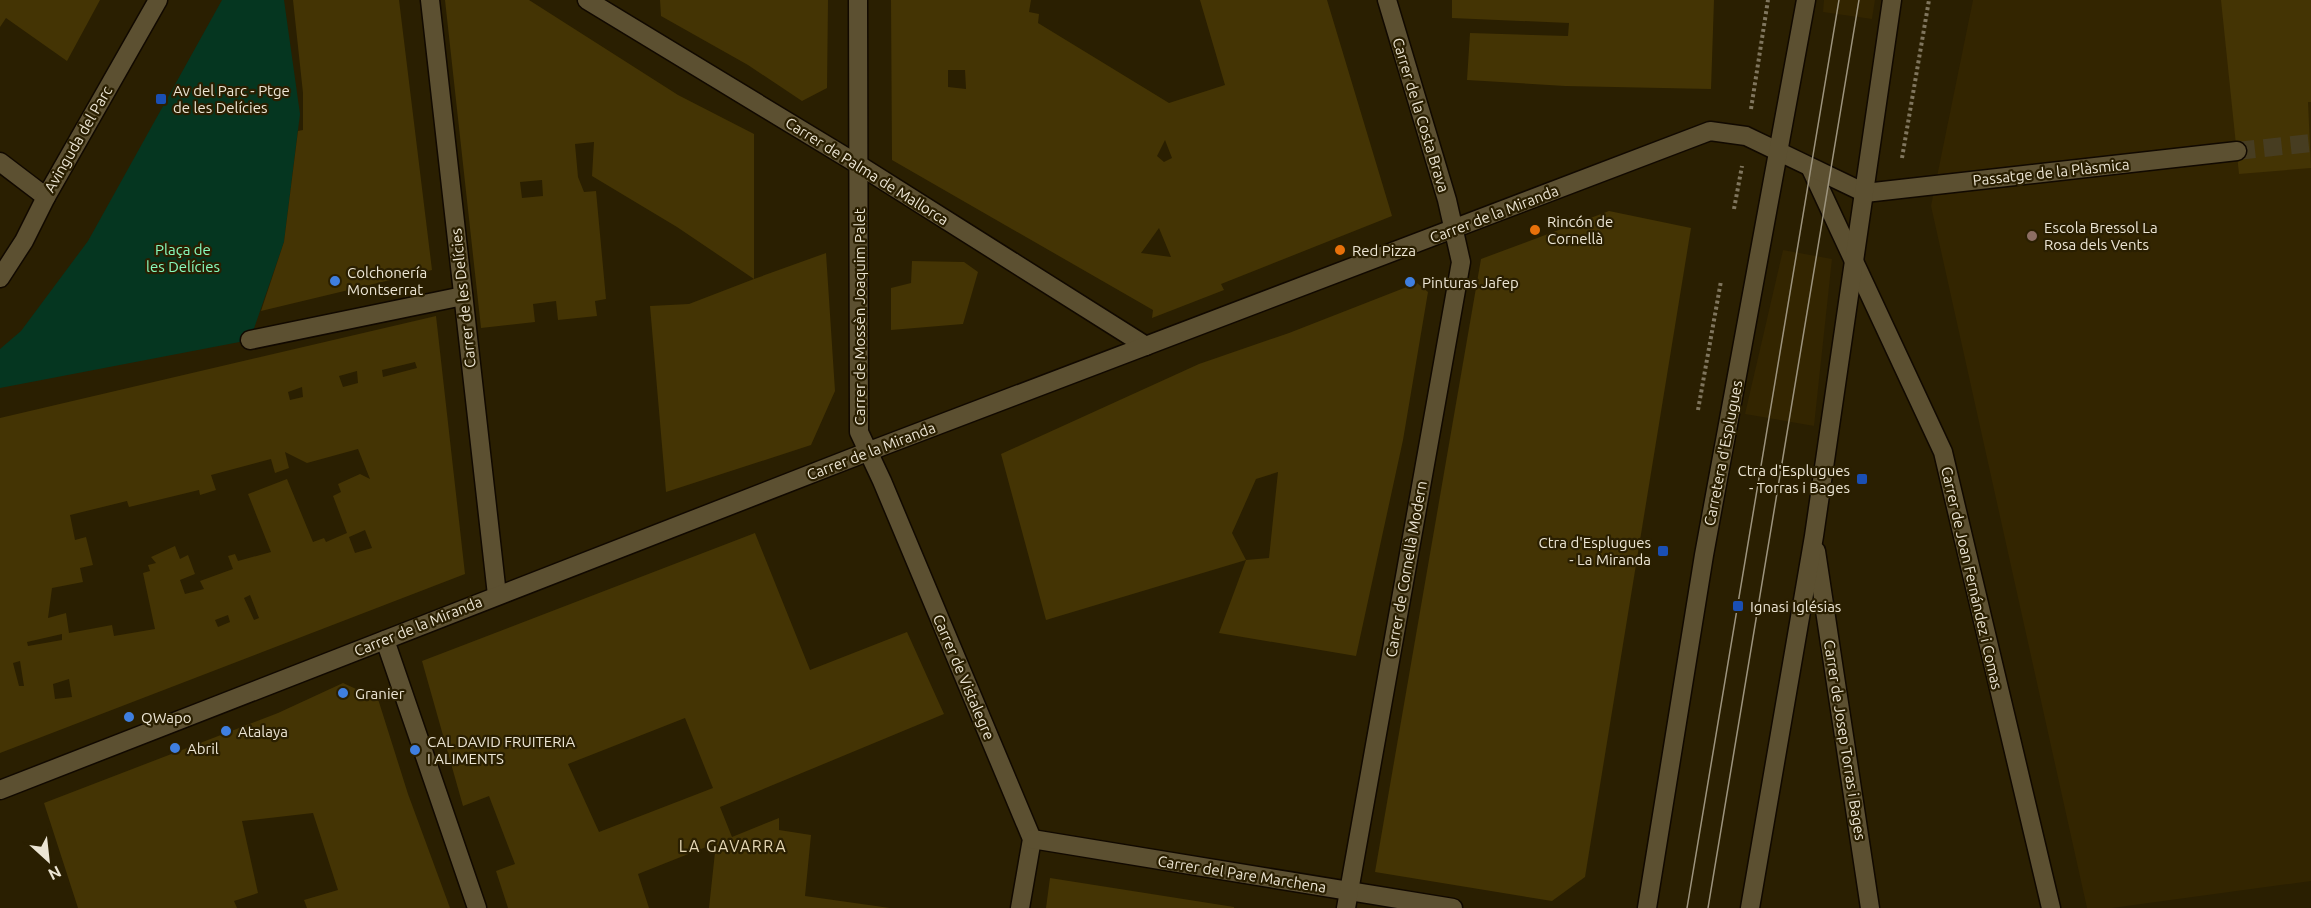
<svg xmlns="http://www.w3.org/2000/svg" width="2311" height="908" font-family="Ubuntu,sans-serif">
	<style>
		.built { fill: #332500 }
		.green { fill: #053620 }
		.building { fill: #443404; fill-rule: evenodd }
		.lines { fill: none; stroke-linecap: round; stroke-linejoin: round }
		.minor-tunnel { stroke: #473d21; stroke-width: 18; stroke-dasharray: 18 9; stroke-linecap: butt }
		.minor-casing { stroke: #110900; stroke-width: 21 }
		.path { stroke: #80765e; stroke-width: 4; stroke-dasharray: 3 3; stroke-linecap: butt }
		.minor { stroke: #5c5031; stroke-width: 18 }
		.tram { stroke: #9d947e; stroke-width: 1.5 }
		.transit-dot { fill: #1a4fb4; stroke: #2a1f01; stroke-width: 2 }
		.food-dot { fill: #e8710a; stroke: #2a1f01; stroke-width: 2 }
		.education-dot { fill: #8d6e63; stroke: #2a1f01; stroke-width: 2 }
		.shop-dot { fill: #3f7fe0; stroke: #2a1f01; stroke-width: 2 }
		.labels { text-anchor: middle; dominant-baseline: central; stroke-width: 4.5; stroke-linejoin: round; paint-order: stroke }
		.poi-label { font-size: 15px; fill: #ece5d4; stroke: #2a1f01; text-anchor: start }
		.street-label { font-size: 15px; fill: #ece5d4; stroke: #2a1f01 }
		.park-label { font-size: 15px; fill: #88fcbe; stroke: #2a1f01 }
		.neighbourhood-label { font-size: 16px; letter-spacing: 1.5px; fill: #e5d7b4; stroke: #2a1f01 }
	</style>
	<rect width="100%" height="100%" fill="#2a1f01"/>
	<g class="built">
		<path d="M 1824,0 L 1875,0 L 1872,19 L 1823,12 Z"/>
		<path d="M 1973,0 L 2311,0 L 2311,881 L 2112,908 L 2087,908 L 1931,206 Z"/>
		<path d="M 1783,250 L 1832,259 L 1814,426 L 1745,414 Z"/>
	</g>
	<path class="green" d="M 222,0 L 284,0 L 300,114 L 284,242 L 250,340 L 0,388 L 0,349 L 21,331 L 88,241 Z"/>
	<g class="building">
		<path d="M 0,0 L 100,0 L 67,61 L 6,18 L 0,27 Z"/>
		<path d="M 293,0 L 399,0 L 432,270 L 261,311 L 284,242 L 298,131 L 303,130 L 303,93 Z"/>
		<path d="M 445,0 L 529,0 L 678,95 L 754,134 L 754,279 L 826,253 L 835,391 L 811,445 L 666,492 L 650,306 L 689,304 L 754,279 L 677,227 L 592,176 L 594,142 L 575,144 L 578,177 L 584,192 L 596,191 L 606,299 L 595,301 L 597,316 L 558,320 L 556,301 L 533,304 L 535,322 L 481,328 ZM 542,180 L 543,196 L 522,198 L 520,182 Z"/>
		<path d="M 660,0 L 828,0 L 827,88 L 802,101 L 748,65 L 661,16 Z"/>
		<path d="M 891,0 L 1031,0 L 1029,12 L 1039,14 L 1038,23 L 1169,103 L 1225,85 L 1200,0 L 1327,0 L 1392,216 L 1221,284 L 1224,290 L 1152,318 L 1153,310 L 892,160 ZM 948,70 L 965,70 L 966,89 L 948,87 ZM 1165,140 L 1172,158 L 1164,162 L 1157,156 ZM 1159,228 L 1171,257 L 1141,253 Z"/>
		<path d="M 1452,0 L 1714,0 L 1711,89 L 1565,86 L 1467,80 L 1470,33 L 1568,36 L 1569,23 L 1452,18 Z"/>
		<path d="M 2221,0 L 2311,0 L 2311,102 L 2308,102 L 2311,168 L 2239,174 Z"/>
		<path d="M 1609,211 L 1691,228 L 1585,877 L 1552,901 L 1375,872 L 1481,259 Z"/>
		<path d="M 912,261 L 964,262 L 978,272 L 963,324 L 891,330 L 891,288 L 911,283 Z"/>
		<path d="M 1417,283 L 1428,292 L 1403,440 L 1356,656 L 1219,633 L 1246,560 L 1269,558 L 1278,472 L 1256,479 L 1232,533 L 1246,560 L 1046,620 L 1001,454 L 1199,364 L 1289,333 Z"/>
		<path d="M 436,316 L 465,574 L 0,753 L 0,418 ZM 415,362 L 417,368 L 383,377 L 382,370 ZM 357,371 L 358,383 L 343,387 L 339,376 ZM 302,387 L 303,397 L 290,400 L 288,392 ZM 358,449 L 370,479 L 360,474 L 338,484 L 341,492 L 333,496 L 347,533 L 326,542 L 324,538 L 313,542 L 287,479 L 248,494 L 271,552 L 238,561 L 235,554 L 228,556 L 233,569 L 200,581 L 204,589 L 185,594 L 180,580 L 195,574 L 188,555 L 180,559 L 175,546 L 151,557 L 156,563 L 148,565 L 150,571 L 143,573 L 155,629 L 114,636 L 112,625 L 69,633 L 66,613 L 48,618 L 52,588 L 83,582 L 80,568 L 93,565 L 86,537 L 75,540 L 70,515 L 127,501 L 129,507 L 199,490 L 200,495 L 216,490 L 211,475 L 271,459 L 275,473 L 289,468 L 285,452 L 307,463 ZM 365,530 L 372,548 L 355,553 L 349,537 ZM 250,595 L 259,618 L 254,620 L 244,598 ZM 228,615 L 230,622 L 218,627 L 215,620 ZM 62,634 L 62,640 L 28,646 L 27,642 ZM 20,661 L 24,686 L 19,686 L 13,663 ZM 69,679 L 72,697 L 55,699 L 53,684 Z"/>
		<path d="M 755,533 L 810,670 L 907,632 L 944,714 L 720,807 L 732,837 L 779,818 L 779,830 L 811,835 L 805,896 L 890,908 L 709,908 L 716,843 L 638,874 L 649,908 L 508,908 L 496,871 L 515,864 L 489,796 L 463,806 L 422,661 ZM 685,718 L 713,788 L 599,832 L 568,764 Z"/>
		<path d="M 343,683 L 378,699 L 408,794 L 450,908 L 307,908 L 304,900 L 338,890 L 313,813 L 242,821 L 258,893 L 234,901 L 237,908 L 78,908 L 44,803 L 278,713 Z"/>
		<path d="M 1050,878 L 1234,907 L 1234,908 L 1046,908 Z"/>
	</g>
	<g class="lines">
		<path class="minor-tunnel" d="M 2237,151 L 2311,143"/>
		<defs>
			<g id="minor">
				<path d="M 430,0 L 497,595"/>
				<path d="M 587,0 L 859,165 L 1146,346"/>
				<path d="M 858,0 L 859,432 L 882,481 L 1032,839 L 1020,908"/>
				<path d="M 0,162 L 46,197"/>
				<path d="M 1811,169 L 1943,452 L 2051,908"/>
				<path d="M 0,278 L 24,241 L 46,197 L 158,0"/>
				<path d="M 250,340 L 463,296"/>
				<path d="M 1816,551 L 1870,908"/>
				<path d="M 385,640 L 477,908"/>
				<path d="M 0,790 L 867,452 L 1710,131 L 1746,136 L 1865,193 L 2237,151"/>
				<path d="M 1032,839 L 1453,908"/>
				<path d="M 1346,908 L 1461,262 L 1447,200 L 1387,0"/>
				<path d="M 1647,908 L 1704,555 L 1806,0"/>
				<path d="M 1750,908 L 1814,536 L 1892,0"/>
			</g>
		</defs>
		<use href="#minor" class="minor-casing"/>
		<g class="path">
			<path d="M 1751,109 L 1768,0"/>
			<path d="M 1902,158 L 1929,0"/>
			<path d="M 1734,209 L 1742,166"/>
			<path d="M 1698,410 L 1721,281"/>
		</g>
		<use href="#minor" class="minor"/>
		<g class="tram">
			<path d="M 1687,908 L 1839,0"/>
			<path d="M 1708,908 L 1859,0"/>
		</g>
	</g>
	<g class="transit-dot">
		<rect x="155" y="93" width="12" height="12" rx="3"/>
		<rect x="1856" y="473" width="12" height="12" rx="3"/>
		<rect x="1657" y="545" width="12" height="12" rx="3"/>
		<rect x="1732" y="600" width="12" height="12" rx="3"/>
	</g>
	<g class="food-dot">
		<circle cx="1535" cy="230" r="6"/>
		<circle cx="1340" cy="250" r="6"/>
	</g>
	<circle class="education-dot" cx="2032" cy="236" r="6"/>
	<g class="shop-dot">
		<circle cx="335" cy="281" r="6"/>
		<circle cx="1410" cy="282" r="6"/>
		<circle cx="343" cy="693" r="6"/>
		<circle cx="129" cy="717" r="6"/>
		<circle cx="226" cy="731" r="6"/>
		<circle cx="175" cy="748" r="6"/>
		<circle cx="415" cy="750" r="6"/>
	</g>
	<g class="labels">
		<g class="poi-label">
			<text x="173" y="90">Av del Parc - Ptge<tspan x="173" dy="17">de les Delícies</tspan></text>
			<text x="1547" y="221">Rincón de<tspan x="1547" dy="17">Cornellà</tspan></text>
			<text x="2044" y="227">Escola Bressol La<tspan x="2044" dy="17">Rosa dels Vents</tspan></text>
			<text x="1352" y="250">Red Pizza</text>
			<text x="347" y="272">Colchonería<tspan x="347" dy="17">Montserrat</tspan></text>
			<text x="1422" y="282">Pinturas Jafep</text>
			<text x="1850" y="470" text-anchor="end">Ctra d'Esplugues<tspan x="1850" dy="17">- Torras i Bages</tspan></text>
			<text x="1651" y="542" text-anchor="end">Ctra d'Esplugues<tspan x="1651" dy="17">- La Miranda</tspan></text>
			<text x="1750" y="606">Ignasi Iglésias</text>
			<text x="355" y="693">Granier</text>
			<text x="141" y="717">QWapo</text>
			<text x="238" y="731">Atalaya</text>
			<text x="427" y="741">CAL DAVID FRUITERIA<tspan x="427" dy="17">I ALIMENTS</tspan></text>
			<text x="187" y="748">Abril</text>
		</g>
		<g class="street-label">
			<text transform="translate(1421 115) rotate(73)">Carrer de la Costa Brava</text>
			<text transform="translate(78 139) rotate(-60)">Avinguda del Parc</text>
			<text transform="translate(867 171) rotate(32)">Carrer de Palma de Mallorca</text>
			<text transform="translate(2051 172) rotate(-6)">Passatge de la Plàsmica</text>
			<text transform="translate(1494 214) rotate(-21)">Carrer de la Miranda</text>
			<text transform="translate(463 298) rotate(-96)">Carrer de les Delícies</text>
			<text transform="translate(859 317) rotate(-90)">Carrer de Mossèn Joaquim Palet</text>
			<text transform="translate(871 451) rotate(-21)">Carrer de la Miranda</text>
			<text transform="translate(1723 453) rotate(-79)">Carretera d'Esplugues</text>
			<text transform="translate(1406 569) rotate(-80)">Carrer de Cornellà Modern</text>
			<text transform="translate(1972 578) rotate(77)">Carrer de Joan Fernández i Comas</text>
			<text transform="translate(418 626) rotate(-22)">Carrer de la Miranda</text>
			<text transform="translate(964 677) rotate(67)">Carrer de Vistalegre</text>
			<text transform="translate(1845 740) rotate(81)">Carrer de Josep Torras i Bages</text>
			<text transform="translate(1242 874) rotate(9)">Carrer del Pare Marchena</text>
		</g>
		<g class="park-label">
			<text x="183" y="249">Plaça de<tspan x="183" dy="17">les Delícies</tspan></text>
		</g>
		<g class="neighbourhood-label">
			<text x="733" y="846">LA GAVARRA</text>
		</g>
	</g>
	<g transform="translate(48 860) rotate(153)" stroke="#2a1f01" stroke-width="4.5" paint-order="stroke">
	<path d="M0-4.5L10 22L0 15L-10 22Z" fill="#ece5d4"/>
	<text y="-9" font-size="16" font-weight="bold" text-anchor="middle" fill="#ece5d4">N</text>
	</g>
</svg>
